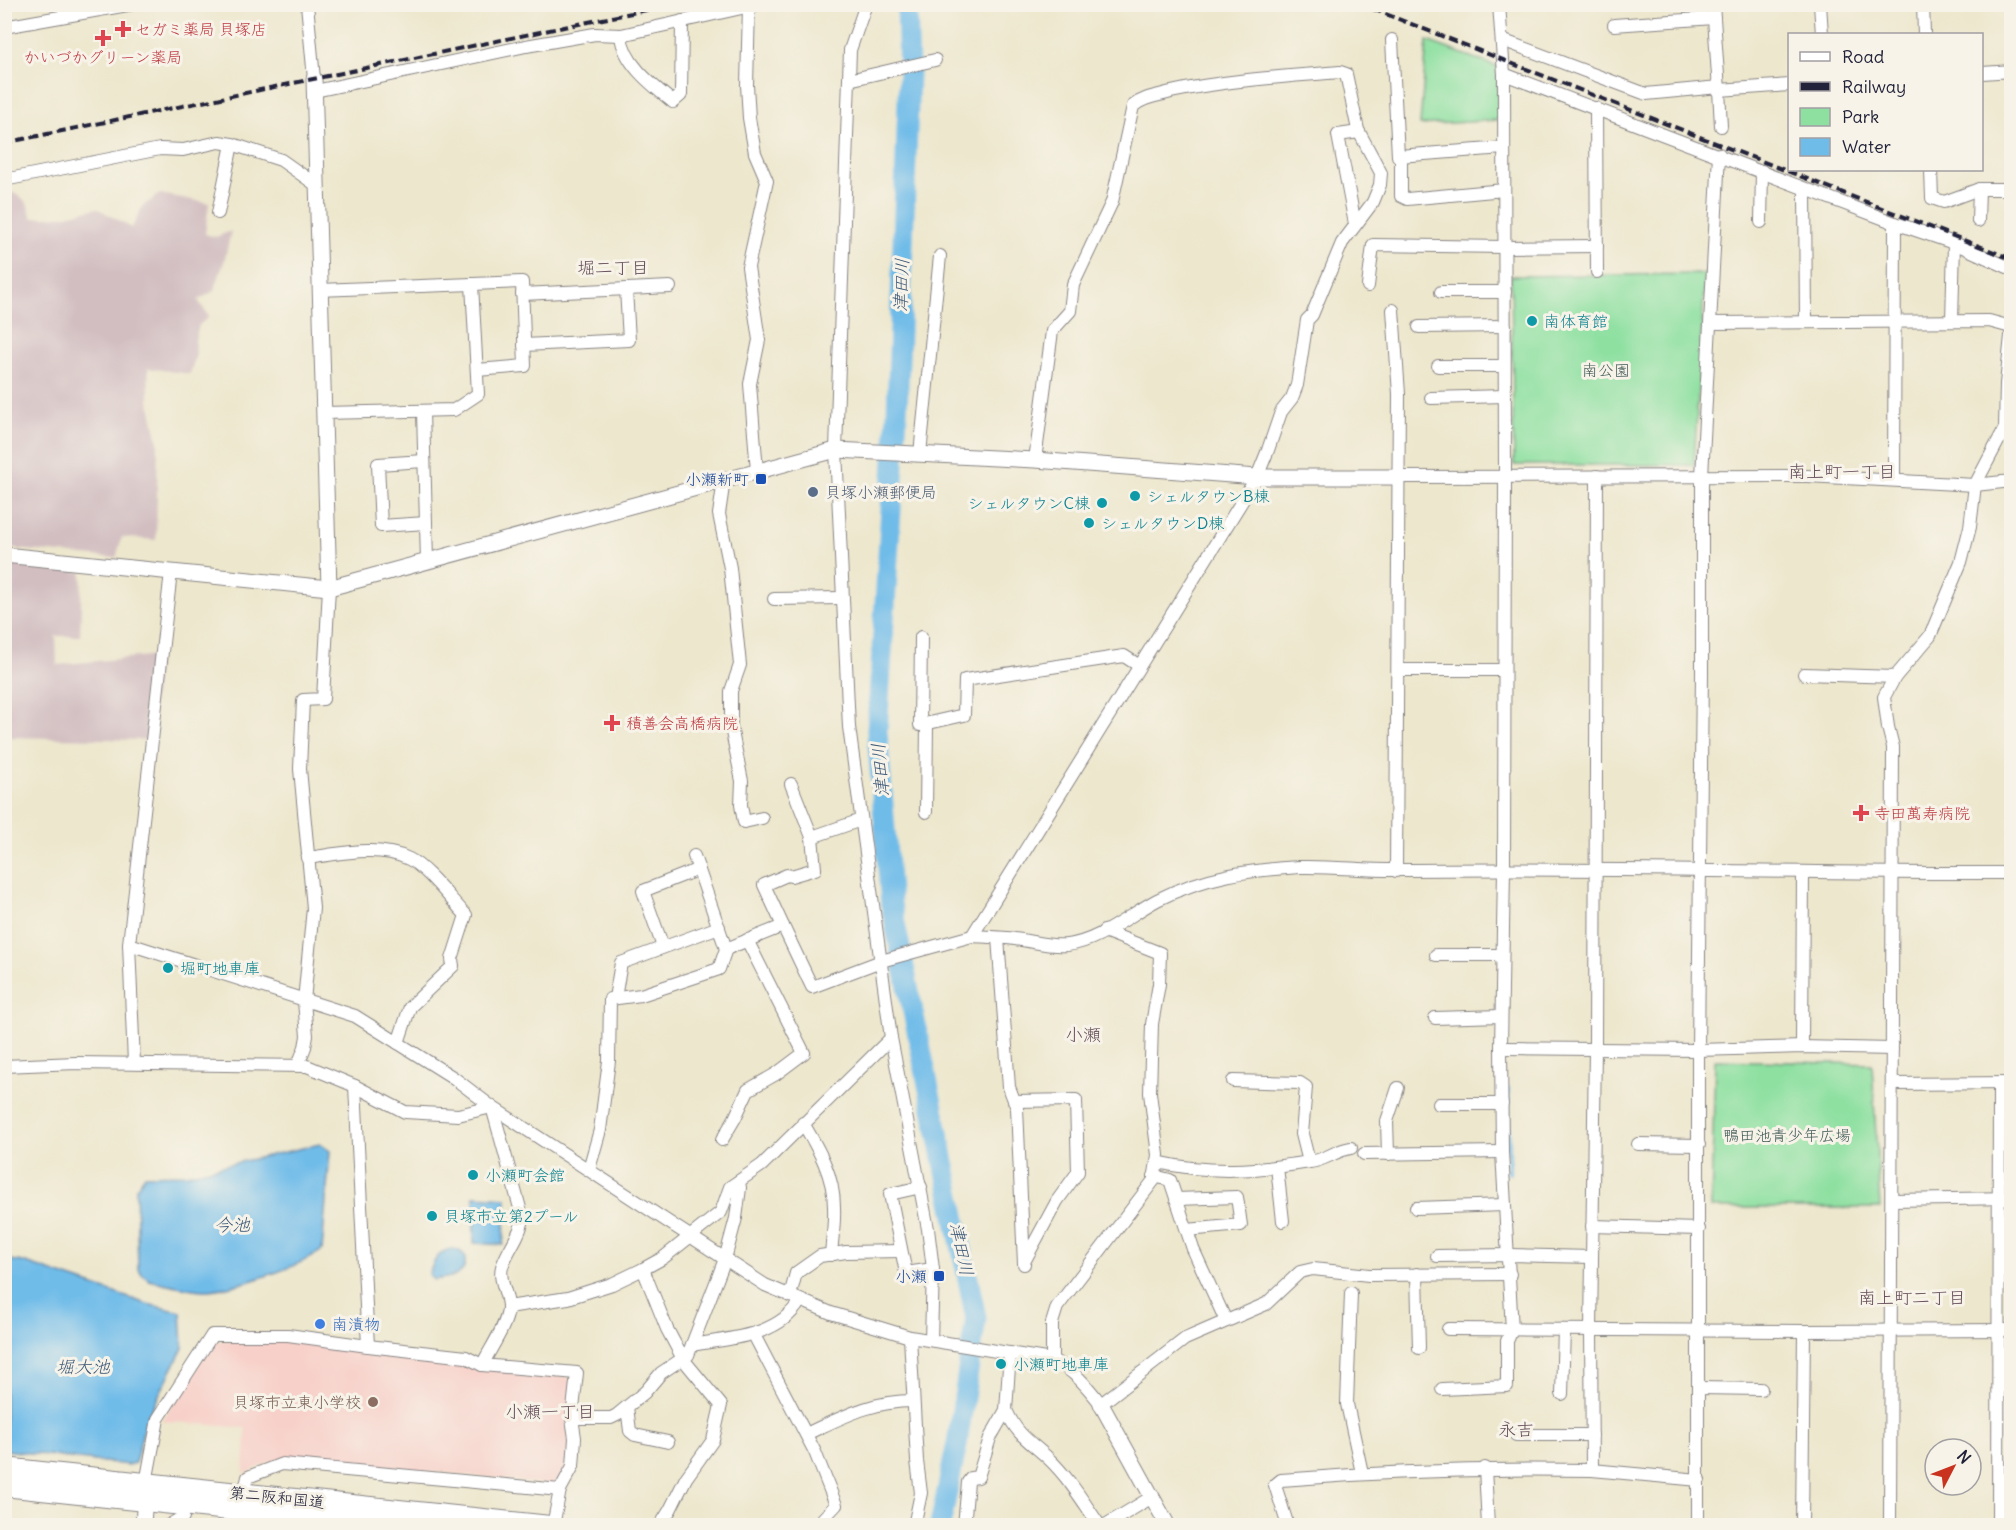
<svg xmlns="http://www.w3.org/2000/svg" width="2016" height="1530" font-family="Delius,'Klee One',sans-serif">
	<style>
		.built { fill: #f7d0c9 }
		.industrial { fill: #d2bec1 }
		.green { fill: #8de0a0; stroke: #58816e; stroke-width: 1.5 }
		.water { fill: #6fbce9; stroke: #486f92; stroke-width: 1.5 }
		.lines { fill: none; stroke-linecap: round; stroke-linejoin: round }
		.stream { stroke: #6fbce9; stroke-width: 4 }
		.river { stroke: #6fbce9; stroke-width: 21 }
		.minor-casing { stroke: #888484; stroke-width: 14 }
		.tertiary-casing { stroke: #888484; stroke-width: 17 }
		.trunk-casing { stroke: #888484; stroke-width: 22 }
		.minor { stroke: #fff; stroke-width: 12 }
		.tertiary { stroke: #fff; stroke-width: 15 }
		.trunk { stroke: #fff; stroke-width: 20 }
		.rail { stroke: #22223b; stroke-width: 4; stroke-dasharray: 9 4.5; stroke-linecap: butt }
		.health-dot { fill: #e0444e; stroke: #f7f3e8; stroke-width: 2 }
		.culture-dot { fill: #0f9aa8; stroke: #f7f3e8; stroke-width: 2 }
		.transit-dot { fill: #1a4fb4; stroke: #f7f3e8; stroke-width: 2 }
		.service-dot { fill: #5c6f8a; stroke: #f7f3e8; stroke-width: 2 }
		.shop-dot { fill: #3f7fe0; stroke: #f7f3e8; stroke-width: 2 }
		.education-dot { fill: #8d6e63; stroke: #f7f3e8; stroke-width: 2 }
		.labels { text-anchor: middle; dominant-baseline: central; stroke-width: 6; stroke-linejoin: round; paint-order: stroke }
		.health-label { font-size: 16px; fill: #be3a42; stroke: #f7f3e8; text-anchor: start }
		.culture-label { font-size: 16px; fill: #0d838f; stroke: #f7f3e8; text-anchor: start }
		.park-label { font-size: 16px; fill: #425b59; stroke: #f7f3e8 }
		.transit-label { font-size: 16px; fill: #164399; stroke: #f7f3e8; text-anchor: end }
		.service-label { font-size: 16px; fill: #4e5e75; stroke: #f7f3e8; text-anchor: start }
		.shop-label { font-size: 16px; fill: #366cbe; stroke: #f7f3e8; text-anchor: start }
		.education-label { font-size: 16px; fill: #785e54; stroke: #f7f3e8; text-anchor: end }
		.street-label { font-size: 16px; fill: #22223b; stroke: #f7f3e8 }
		.neighbourhood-label { font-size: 18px; fill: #654d5a; stroke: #f7f3e8 }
		.water-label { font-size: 18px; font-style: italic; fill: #3d5878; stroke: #f7f3e8 }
	</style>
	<rect width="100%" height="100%" fill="#f7f3e8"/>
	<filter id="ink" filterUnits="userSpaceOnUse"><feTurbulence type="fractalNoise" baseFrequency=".0167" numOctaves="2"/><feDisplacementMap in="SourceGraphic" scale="12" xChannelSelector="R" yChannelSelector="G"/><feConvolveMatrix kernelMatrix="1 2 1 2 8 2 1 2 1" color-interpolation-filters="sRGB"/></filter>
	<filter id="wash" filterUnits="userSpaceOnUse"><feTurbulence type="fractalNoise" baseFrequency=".008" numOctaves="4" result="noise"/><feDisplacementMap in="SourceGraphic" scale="24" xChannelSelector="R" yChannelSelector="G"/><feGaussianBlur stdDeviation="1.35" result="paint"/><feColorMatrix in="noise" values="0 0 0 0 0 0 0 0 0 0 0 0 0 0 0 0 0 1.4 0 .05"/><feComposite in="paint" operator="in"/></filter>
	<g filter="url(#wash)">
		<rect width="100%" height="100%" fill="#ede7cd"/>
		<path class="built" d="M 293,1340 L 567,1377 L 574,1383 L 569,1436 L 571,1465 L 554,1485 L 303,1458 L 270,1462 L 244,1474 L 246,1428 L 162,1421 L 210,1347 L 217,1341 Z"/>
		<g class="industrial">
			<path d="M 4,190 L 19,195 L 27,203 L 32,218 L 63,216 L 97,208 L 132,228 L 143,206 L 160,194 L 209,203 L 205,234 L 216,237 L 231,231 L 224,262 L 214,291 L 198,300 L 209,317 L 199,325 L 195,340 L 196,354 L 190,374 L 148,368 L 149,401 L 158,442 L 156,540 L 122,537 L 116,558 L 5,548 Z"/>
			<path d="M 5,564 L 82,572 L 80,636 L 56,636 L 57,665 L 159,655 L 149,740 L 5,737 Z"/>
		</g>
		<g class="green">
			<path d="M 1427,41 L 1498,67 L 1498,120 L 1420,125 Z"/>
			<path d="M 1705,274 L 1694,465 L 1514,465 L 1511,276 Z"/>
			<path d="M 1715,1060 L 1872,1064 L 1880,1208 L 1711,1208 Z"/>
		</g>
		<g class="water">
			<path d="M 320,1144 L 330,1151 L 322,1250 C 300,1267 237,1287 209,1290 C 194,1291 165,1283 149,1280 L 142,1274 L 138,1268 L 136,1188 L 145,1175 L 187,1174 Z"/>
			<path d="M 474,1196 L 507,1198 L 503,1245 L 474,1243 Z"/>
			<path d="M 454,1249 C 462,1252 465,1253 465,1262 C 464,1279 446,1277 434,1280 L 429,1274 C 434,1261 438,1250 454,1249 Z"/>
			<path d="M 4,1259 L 23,1262 L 147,1304 L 181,1312 L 183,1348 L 146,1420 L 135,1463 L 128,1465 L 5,1450 Z"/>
		</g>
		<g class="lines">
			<path class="stream" d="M 1508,1089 L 1509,1172"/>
			<path class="river" d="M 907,4 L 909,73 L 897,414 L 877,731 L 891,904 L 976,1318 L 957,1444 L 940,1526"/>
		</g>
	</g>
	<g filter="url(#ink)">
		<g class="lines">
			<defs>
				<g id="minor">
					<path d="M 307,4 L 314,79"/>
					<path d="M 866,4 L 850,50 L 836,450 L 849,727 L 891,1038 L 928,1229 L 933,1269 L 931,1340"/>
					<path d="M 1713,4 L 1719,90 L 1790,85"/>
					<path d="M 1820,4 L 1822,34"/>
					<path d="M 1923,4 L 1924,34"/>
					<path d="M 749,6 L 747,85 L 749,118 L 755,153 L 767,181 L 748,267 L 759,340 L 750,384 L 757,471"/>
					<path d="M 1614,25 L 1714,18"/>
					<path d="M 4,27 L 133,4"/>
					<path d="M 621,35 C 623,63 652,85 673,102 L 681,95 L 682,21"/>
					<path d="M 1392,40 L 1398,156 L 1504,148"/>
					<path d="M 1502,40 L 1646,94 L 1719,87"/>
					<path d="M 1982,73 L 2012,71"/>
					<path d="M 1504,74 L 1895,223 L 1954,243 L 2012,269"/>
					<path d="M 849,80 L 935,60"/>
					<path d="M 1719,90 L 1721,126"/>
					<path d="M 315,91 L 526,46 L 595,34 L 621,35 L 755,5"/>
					<path d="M 1596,108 L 1597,272"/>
					<path d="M 1401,156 L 1401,196 L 1407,199 L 1504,190"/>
					<path d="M 1931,170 L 1932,198 L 1944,202 L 1979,189 L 2012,189"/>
					<path d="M 4,180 L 160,149 L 183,150 L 219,142 L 232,144 L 281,160 L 315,184"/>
					<path d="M 1805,189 L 1806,322"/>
					<path d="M 218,213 L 232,144"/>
					<path d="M 1978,221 L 1979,189"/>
					<path d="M 1761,222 L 1762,171"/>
					<path d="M 1355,224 L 1338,135 L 1359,132"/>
					<path d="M 1368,286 L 1373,245 L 1504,247 L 1597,246"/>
					<path d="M 319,290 L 522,282 L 525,366 L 477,370"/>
					<path d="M 1441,292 L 1505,292"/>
					<path d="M 522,294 L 670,287"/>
					<path d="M 1393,310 L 1399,394 L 1396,871"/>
					<path d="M 1952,321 L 1954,243"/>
					<path d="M 1711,323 L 1989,321 L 2011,327"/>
					<path d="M 1419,327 L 1505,326"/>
					<path d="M 524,345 L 629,340 L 626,289"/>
					<path d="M 1438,366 L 1504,366"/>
					<path d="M 1431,398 L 1505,396"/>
					<path d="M 423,411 L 427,561"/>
					<path d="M 324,413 L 454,410 L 478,394 L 472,284"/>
					<path d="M 920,454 L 940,256"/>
					<path d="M 424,461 L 378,464 L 381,526 L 426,523"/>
					<path d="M 1597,476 L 1595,1048 L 1591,1330 L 1592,1470 L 1699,1480"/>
					<path d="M 1397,477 L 1807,476 L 1975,485 L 2012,481"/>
					<path d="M 724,480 L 719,514 L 730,568 L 740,665 L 731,691 L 731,727 L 742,781 L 741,805 L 744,822 L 762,818"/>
					<path d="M 1894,480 L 1895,223"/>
					<path d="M 774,599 L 843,598"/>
					<path d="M 921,637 L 920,725 L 964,715 L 965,680 L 1124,656 L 1138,665"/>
					<path d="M 1398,670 L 1504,670"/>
					<path d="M 1804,674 L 1895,677"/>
					<path d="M 926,812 L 927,724"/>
					<path d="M 812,837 L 861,820"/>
					<path d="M 307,858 C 339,854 378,844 409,859 C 427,868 451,900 466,915 L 452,959 L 453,966 L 410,1007 L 398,1043"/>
					<path d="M 783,926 L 764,885 L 787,875 L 791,876 L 815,869 L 812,837 L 791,784"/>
					<path d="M 972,936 C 986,937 1001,937 1015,939 C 1032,941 1050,947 1067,945 C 1100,941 1129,915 1157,900 C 1204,876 1249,870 1300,867 C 1334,866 1368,871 1401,870 C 1605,867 1808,874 2012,873"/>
					<path d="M 998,938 L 1009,1087 L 1017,1108 L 1024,1264"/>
					<path d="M 129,944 L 355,1016 L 454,1078 L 492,1107 L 765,1285 L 831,1313 L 910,1337 L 1052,1360 C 1074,1370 1086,1385 1101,1404 L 1185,1339 L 1266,1304 L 1300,1272 L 1313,1269 L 1369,1275 L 1510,1274"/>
					<path d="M 663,947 L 643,891 L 699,869"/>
					<path d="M 726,949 L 783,926 L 812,987 L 881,961 L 972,936 L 1257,477 L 1268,450 L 1281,412 L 1292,398 L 1297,385 L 1307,320 L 1312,315 L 1342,243 L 1373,202 L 1380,185 L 1381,173 L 1358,130 L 1346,74 L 1340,72 C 1283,77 1226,80 1171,92 C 1157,96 1144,97 1133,106 L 1112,202 L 1073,285 L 1070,311 L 1052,331 L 1035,460"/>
					<path d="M 1436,955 L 1502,955"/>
					<path d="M 615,998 L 621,963 L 719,927"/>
					<path d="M 1435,1018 L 1501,1016"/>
					<path d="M 1802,1047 L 1803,872"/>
					<path d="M 1501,1048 L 1698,1050 L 1802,1047 L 1892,1049"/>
					<path d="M 134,1063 L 129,944 L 171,572"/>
					<path d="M 298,1065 L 305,1047 L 307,1036 L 304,1001 L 313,908 L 300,769 L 303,700 L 323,699 L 329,588"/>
					<path d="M 4,1066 L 76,1063 L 307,1066 L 355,1086 L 405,1112 L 458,1115 L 492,1107"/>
					<path d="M 1893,1084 L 2012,1083"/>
					<path d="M 355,1086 L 368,1346"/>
					<path d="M 1014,1101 L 1076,1100 L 1078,1172 L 1057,1201 L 1024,1262"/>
					<path d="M 1439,1104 L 1502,1104"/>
					<path d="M 803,1123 C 819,1150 834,1176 834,1207 C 835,1223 832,1239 831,1255"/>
					<path d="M 722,1140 L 735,1118 L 748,1090 L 776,1074 L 804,1053 L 747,940"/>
					<path d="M 1638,1144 L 1699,1145"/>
					<path d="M 1364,1154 L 1502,1152"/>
					<path d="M 1388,1154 L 1387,1121 L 1398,1088"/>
					<path d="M 1157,1162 C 1209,1174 1256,1171 1309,1162 L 1302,1134 L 1306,1087 L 1300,1083 L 1233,1081"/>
					<path d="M 1309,1162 C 1325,1161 1335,1150 1351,1148"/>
					<path d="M 1277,1167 L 1283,1221"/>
					<path d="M 589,1169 L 600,1130 L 609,1061 L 610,999 L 641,995 L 719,969 L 726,949 L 694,856"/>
					<path d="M 1154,1176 L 1170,1180 L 1193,1249 L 1226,1321"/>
					<path d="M 921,1187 L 890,1194 L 906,1273 L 933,1269"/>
					<path d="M 1176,1199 L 1237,1197 L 1241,1225 L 1187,1230"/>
					<path d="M 1892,1200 L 2012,1198"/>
					<path d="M 1416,1208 L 1505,1205"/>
					<path d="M 1592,1226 L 1699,1229"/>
					<path d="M 1437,1256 L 1509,1255 L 1592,1257"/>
					<path d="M 643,1269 L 667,1329 L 683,1359 L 721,1405 L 713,1440 L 686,1478 L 670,1510 L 660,1526"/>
					<path d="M 1417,1274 L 1419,1348"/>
					<path d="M 1351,1293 L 1347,1404 L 1362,1473"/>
					<path d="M 790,1296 L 796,1273 L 820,1256 L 846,1252 L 901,1251"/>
					<path d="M 508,1307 L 568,1298 L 612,1284 L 643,1269 L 663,1258 L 721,1212 L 730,1187 L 739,1181"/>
					<path d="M 1448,1329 L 1804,1331 L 2012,1330"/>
					<path d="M 754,1335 L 815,1452 L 836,1505 L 816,1526"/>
					<path d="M 910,1337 L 917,1461 L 921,1493 L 914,1526"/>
					<path d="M 692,1345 C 730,1338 778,1337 800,1301"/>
					<path d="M 1052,1360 L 1052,1323 L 1057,1307 L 1154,1180 L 1158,1155 L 1150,1093 L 1152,1024 L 1159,984 L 1160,953 L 1104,931"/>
					<path d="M 482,1365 C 490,1349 507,1325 508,1309 C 509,1295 498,1281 502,1267 C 507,1250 520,1237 523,1219 L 492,1107"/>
					<path d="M 1699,1388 L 1761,1389"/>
					<path d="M 1442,1389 L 1507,1386 L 1507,1341 L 1512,1330 L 1502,1152 L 1501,1048 L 1504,869 L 1505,476 L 1504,74 L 1499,4"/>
					<path d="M 1562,1394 L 1564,1330"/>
					<path d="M 627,1407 L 630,1431 L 635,1435 L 668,1442"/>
					<path d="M 1006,1410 C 1018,1437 1029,1440 1049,1459 C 1069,1478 1084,1503 1100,1526"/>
					<path d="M 572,1418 L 611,1418 L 617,1415 L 645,1392 L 661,1373 L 688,1355 L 725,1259 L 736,1218 L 740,1188 L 739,1181 L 762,1165 L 891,1038"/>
					<path d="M 806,1434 C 843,1417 871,1401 913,1401"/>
					<path d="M 1516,1435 L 1592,1435"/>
					<path d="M 1485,1468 L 1488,1526"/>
					<path d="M 146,1483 L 158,1419 L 212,1335 L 288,1335 L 368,1346 L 466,1357 L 482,1365 L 577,1373 L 572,1418 L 575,1438 L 573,1466 L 560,1490 L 553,1526"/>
					<path d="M 243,1498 L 248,1477 L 282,1464 L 560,1490"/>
					<path d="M 168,1526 L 183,1517"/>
					<path d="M 964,1526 L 968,1482 L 971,1478 L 978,1477 L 990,1438 L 1006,1410 L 1010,1353"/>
					<path d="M 1104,1526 L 1152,1497"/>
					<path d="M 1288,1526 L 1275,1485 L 1281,1480 C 1385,1471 1488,1468 1592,1470"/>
					<path d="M 1698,1526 L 1698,1050 L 1702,673 L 1702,476 L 1719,154"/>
					<path d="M 1802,1526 L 1804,1331"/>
					<path d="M 1890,1526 L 1893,747 L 1888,727 L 1884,697 L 1895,677 L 1930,636 L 1961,562 L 1970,527 L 1975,485 L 2005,428 L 2006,384 L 2012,326"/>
					<path d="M 1998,1526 L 1999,1084"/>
				</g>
				<g id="tertiary">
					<path d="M 314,79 L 329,588"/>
					<path d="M 4,555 L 329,588 L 836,450 L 1035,460 L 1257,477 L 1397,477"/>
					<path d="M 1101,1404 L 1168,1526"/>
					<path d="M 143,1526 L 145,1493"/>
				</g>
				<g id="trunk">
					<path d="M 4,1468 L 550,1526"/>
					<path d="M 4,1486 L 379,1526"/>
				</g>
			</defs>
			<use href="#minor" class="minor-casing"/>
			<use href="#tertiary" class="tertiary-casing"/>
			<use href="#trunk" class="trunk-casing"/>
			<use href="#minor" class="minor"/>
			<use href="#tertiary" class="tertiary"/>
			<use href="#trunk" class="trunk"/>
			<g class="rail">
				<path d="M 1360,4 L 2012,259"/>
				<path d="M 4,143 L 675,4"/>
			</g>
		</g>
	</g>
	<g class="health-dot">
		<path d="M120 20h6v6h6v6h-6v6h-6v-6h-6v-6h6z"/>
		<path d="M100 29h6v6h6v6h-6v6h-6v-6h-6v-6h6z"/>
		<path d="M609 714h6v6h6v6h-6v6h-6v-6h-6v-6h6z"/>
		<path d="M1858 804h6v6h6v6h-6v6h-6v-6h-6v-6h6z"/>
	</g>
	<g class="culture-dot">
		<circle cx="1532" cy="321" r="6"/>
		<circle cx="1135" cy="496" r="6"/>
		<circle cx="1102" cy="503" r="6"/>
		<circle cx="1089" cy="523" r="6"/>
		<circle cx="168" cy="968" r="6"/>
		<circle cx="473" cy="1175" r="6"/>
		<circle cx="432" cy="1216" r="6"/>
		<circle cx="1001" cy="1364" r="6"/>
	</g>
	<g class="transit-dot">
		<rect x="755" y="473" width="12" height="12" rx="3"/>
		<rect x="933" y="1270" width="12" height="12" rx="3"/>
	</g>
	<circle class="service-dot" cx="813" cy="492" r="6"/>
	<circle class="shop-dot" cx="320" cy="1324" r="6"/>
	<circle class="education-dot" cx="373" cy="1402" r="6"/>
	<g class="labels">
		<g class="health-label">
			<text x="135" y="29">セガミ薬局 貝塚店</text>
			<text x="103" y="57" text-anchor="middle">かいづかグリーン薬局</text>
			<text x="626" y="723">積善会高橋病院</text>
			<text x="1874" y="813">寺田萬寿病院</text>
		</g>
		<g class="culture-label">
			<text x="1544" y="321">南体育館</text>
			<text x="1147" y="496">シェルタウンB棟</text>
			<text x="1090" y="503" text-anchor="end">シェルタウンC棟</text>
			<text x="1101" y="523">シェルタウンD棟</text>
			<text x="180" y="968">堀町地車庫</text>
			<text x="485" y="1175">小瀬町会館</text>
			<text x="444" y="1216">貝塚市立第2プール</text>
			<text x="1013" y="1364">小瀬町地車庫</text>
		</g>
		<g class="park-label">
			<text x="1606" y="370">南公園</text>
			<text x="1787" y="1135">鴨田池青少年広場</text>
		</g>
		<g class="transit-label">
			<text x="749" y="479">小瀬新町</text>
			<text x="927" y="1276">小瀬</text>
		</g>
		<g class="service-label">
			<text x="825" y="492">貝塚小瀬郵便局</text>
		</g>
		<g class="shop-label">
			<text x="332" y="1324">南漬物</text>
		</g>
		<g class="education-label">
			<text x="361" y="1402">貝塚市立東小学校</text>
		</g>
		<g class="street-label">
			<text transform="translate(277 1497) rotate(6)">第二阪和国道</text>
		</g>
		<g class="neighbourhood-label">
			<text x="613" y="267">堀二丁目</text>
			<text x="1842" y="471">南上町一丁目</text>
			<text x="1083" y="1034">小瀬</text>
			<text x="1912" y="1297">南上町二丁目</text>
			<text x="550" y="1411">小瀬一丁目</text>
			<text x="1516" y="1429">永吉</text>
		</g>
		<g class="water-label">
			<text transform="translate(901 285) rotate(-88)">津田川</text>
			<text transform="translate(880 770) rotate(-95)">津田川</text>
			<text x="232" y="1224">今池</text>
			<text transform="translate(962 1249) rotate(78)">津田川</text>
			<text x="83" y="1366">堀大池</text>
		</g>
	</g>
	<rect width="2016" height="1530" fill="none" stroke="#f7f3e8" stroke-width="24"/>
	<rect x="1788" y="33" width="195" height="138" fill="#f7f3e8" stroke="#a29fa3" stroke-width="1.5"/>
	<rect x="1800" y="52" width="30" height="9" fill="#ffffff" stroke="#a29fa3" stroke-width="1.5"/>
	<text x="1842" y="63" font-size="18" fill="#22223b">Road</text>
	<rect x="1800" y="82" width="30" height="9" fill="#22223b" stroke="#a29fa3" stroke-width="1.5"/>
	<text x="1842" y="93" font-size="18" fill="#22223b">Railway</text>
	<rect x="1800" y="108" width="30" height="18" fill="#8de0a0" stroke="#a29fa3" stroke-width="1.5"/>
	<text x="1842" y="123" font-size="18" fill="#22223b">Park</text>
	<rect x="1800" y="138" width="30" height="18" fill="#6fbce9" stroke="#a29fa3" stroke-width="1.5"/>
	<text x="1842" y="153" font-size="18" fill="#22223b">Water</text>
	<g transform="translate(1953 1467) rotate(48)"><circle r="28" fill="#f7f3e8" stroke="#a29fa3" stroke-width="1.5"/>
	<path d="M0-4.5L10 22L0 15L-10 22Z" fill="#c8321e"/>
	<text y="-9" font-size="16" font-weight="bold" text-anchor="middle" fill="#22223b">N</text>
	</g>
</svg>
